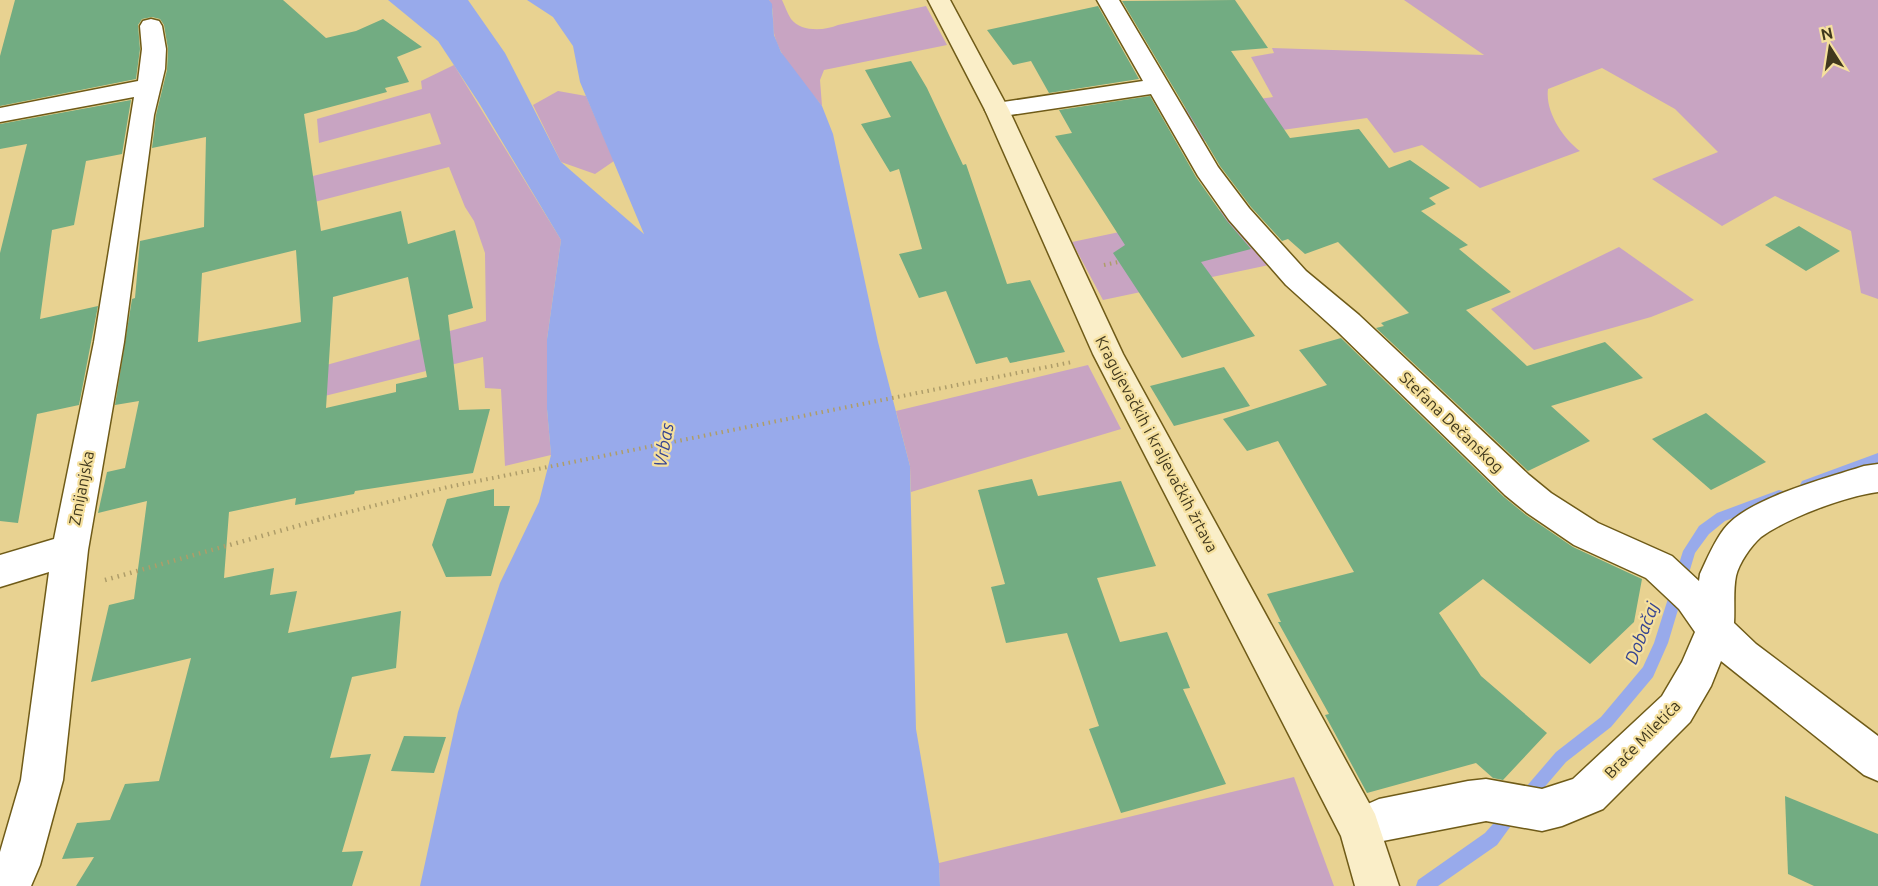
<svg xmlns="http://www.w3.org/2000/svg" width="1878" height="886" font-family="Ubuntu,sans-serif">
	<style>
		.green { fill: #c8a4c2 }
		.water { fill: #98aaeb }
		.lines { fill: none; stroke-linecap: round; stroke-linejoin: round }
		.stream { fill: #98aaeb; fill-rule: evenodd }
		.building { fill: #72ac82; fill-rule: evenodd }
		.street-casing { stroke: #6f5b18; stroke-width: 3 }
		.secondary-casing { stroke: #6f5b18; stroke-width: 3 }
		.path-far1 { stroke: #ae9d69; stroke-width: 4; stroke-dasharray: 1.5 4.5; stroke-linecap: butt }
		.path { stroke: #ae9d69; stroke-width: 4.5; stroke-dasharray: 1.5 5; stroke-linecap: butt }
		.street { fill: #fff; fill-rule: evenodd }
		.secondary { fill: #faeec8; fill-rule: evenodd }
		.labels { text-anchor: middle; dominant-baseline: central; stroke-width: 4.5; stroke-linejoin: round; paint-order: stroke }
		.street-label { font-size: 16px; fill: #40381d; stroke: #f5e09e }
		.water-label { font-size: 18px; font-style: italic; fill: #374591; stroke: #f5e09e }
	</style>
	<rect width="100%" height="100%" fill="#e8d291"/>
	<g class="green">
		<path d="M 769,0 L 782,0 C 785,6 787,13 791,19 C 801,32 824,31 838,25 L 926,6 L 947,45 L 824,70 L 820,80 L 822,106 C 806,85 782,62 775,37 C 771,25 776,11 769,0 Z"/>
		<path d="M 1404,0 L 1878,0 L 1878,299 L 1861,293 L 1851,231 L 1775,196 L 1722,226 L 1652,179 L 1718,152 L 1675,109 L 1602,68 L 1548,89 C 1545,112 1563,138 1580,151 L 1480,188 L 1422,145 L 1394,153 L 1367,118 L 1199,142 L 1179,109 L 1273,97 L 1251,57 L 1274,53 L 1272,48 L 1484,55 Z"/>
		<path d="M 454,65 L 561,240 L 547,339 L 547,409 L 551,455 L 505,466 L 501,389 L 485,388 L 483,357 L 288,405 L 290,375 L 486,321 L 485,253 L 474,221 L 465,207 L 449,167 L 307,204 L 305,178 L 441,144 L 430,113 L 319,143 L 317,119 L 422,89 L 421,81 Z"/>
		<path d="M 558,91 L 586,96 L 614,161 L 595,174 L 561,162 L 533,105 Z"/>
		<path d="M 1224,210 L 1269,265 L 1103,300 L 1072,242 Z"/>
		<path d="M 1619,247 L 1694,300 L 1651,317 L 1534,350 L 1491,309 Z"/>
		<path d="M 1088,365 L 1121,429 L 911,492 L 910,466 L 896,411 Z"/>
		<path d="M 1294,777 L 1334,886 L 940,886 L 939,863 Z"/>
	</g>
	<path class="water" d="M 388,0 L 468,0 L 505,53 L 561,162 L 644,234 L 580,82 L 573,46 L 553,17 L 527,0 L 769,0 L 772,4 L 774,35 L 781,52 L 822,106 L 833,134 L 878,342 L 910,466 L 916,729 L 939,863 L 940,886 L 420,886 L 458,712 L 500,583 L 539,502 L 551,455 L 547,409 L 547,339 L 561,240 L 479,103 L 438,41 Z"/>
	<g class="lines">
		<g class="stream">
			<path d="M 1878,453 L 1878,463 L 1806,490 L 1802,489 L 1800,485 L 1802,481 Z"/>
			<path d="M 1779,490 L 1783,491 L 1785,495 L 1783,499 L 1725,521 L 1709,534 L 1695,553 L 1668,643 L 1653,677 L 1611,727 L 1566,762 L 1530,804 L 1525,807 L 1520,804 L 1517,799 L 1520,794 L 1556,752 L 1601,717 L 1643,667 L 1654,643 L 1683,551 L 1699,526 L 1717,513 Z"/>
			<path d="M 1513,804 L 1518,807 L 1521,812 L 1497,845 L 1438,886 L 1416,886 L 1418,880 L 1485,833 L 1508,807 Z"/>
		</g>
	</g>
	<g class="building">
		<path d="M 15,0 L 283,0 L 326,38 L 356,31 L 383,19 L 422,47 L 397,57 L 409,82 L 385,88 L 387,92 L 304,114 L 321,231 L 401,211 L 408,244 L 455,230 L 473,308 L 448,315 L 459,410 L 490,409 L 473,473 L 355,491 L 354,494 L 295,505 L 296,498 L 229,512 L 224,578 L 274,568 L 270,595 L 297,591 L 288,633 L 401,611 L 396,668 L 352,677 L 330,758 L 371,754 L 342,852 L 363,851 L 352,886 L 76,886 L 94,857 L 62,859 L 77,823 L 110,820 L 125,784 L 159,781 L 191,658 L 91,682 L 109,605 L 134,599 L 147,501 L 98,513 L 107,472 L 125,468 L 139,401 L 115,405 L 132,299 L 135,298 L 140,241 L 204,227 L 206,137 L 152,148 L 156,115 L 167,70 L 168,49 L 164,25 L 160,19 L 152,17 L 142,19 L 138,25 L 140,49 L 136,79 L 0,106 L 0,56 ZM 296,250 L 301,322 L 198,342 L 202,273 ZM 408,277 L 427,377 L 396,384 L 396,392 L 326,408 L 333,297 Z"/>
		<path d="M 1235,0 L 1268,48 L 1231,51 L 1290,138 L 1359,129 L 1389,168 L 1410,160 L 1450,188 L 1429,198 L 1436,204 L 1421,211 L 1468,245 L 1459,249 L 1511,292 L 1466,310 L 1527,366 L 1605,342 L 1643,378 L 1551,406 L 1590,441 L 1528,471 L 1376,328 L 1384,326 L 1381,323 L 1409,313 L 1338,242 L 1305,254 L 1288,239 L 1282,241 L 1251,207 L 1220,166 L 1122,1 Z"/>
		<path d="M 1098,6 L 1139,79 L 1049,93 L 1031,61 L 1013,65 L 987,30 Z"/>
		<path d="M 911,61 L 927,88 L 963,165 L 966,164 L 1007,284 L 1030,280 L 1065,352 L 1010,363 L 1007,357 L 976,364 L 946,291 L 919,298 L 899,254 L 922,249 L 899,169 L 890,172 L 861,124 L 891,117 L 865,70 Z"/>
		<path d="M 1150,96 L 1196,177 L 1227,221 L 1251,249 L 1201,262 L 1255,336 L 1182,358 L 1113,253 L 1125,245 L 1055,136 L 1072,133 L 1059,110 Z"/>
		<path d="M 131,100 L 122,154 L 86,161 L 74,225 L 52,230 L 40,319 L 98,306 L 79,405 L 37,414 L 18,523 L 0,521 L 0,253 L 27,144 L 0,149 L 0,124 Z"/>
		<path d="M 1799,226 L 1840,251 L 1806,271 L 1765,245 Z"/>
		<path d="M 1341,338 L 1504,497 L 1526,515 L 1573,547 L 1642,579 L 1634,622 L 1590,664 L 1483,579 L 1439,613 L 1481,676 L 1547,733 L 1503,780 L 1493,778 L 1476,763 L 1367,793 L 1325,715 L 1329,714 L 1278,622 L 1281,622 L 1267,594 L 1354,572 L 1278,441 L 1247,451 L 1223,419 L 1327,385 L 1299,350 Z"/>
		<path d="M 1224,367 L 1250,406 L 1174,426 L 1150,386 Z"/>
		<path d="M 1706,413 L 1766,462 L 1711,490 L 1652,439 Z"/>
		<path d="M 1032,479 L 1038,496 L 1121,481 L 1156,566 L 1097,578 L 1120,642 L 1167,632 L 1190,688 L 1183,689 L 1226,784 L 1121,813 L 1089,729 L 1099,726 L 1067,633 L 1006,643 L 991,587 L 1005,584 L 978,490 Z"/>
		<path d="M 494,489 L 494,506 L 510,506 L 491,576 L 446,577 L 432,545 L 447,499 Z"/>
		<path d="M 404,736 L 446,737 L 434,773 L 391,771 Z"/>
		<path d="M 1785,796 L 1878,834 L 1878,886 L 1814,886 L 1788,874 Z"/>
	</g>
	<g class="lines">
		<defs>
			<g id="street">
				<path d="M 1097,0 L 1119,0 L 1218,167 L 1249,208 L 1306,271 L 1359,315 L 1529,475 L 1551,493 L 1598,523 L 1672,556 L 1699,581 L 1700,574 C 1707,559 1714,542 1724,529 C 1747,498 1828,478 1864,466 L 1878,464 L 1878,492 C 1846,496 1787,518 1761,537 C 1751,546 1739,563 1736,576 C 1733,590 1735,608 1734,623 L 1756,644 L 1878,736 L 1878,781 L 1864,775 L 1721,661 L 1711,686 L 1690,722 L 1603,809 L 1562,826 L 1542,831 L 1486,821 L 1383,841 L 1360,850 L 1345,844 L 1339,829 L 1345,814 L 1379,799 L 1468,781 L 1486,779 L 1542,789 L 1573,779 L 1662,696 L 1682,662 L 1695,632 L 1679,609 L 1646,578 L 1574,545 L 1527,513 L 1505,495 L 1337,331 L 1286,285 L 1229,220 L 1198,176 L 1151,94 L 997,117 L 988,115 L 985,110 L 988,105 L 997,103 L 1143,81 Z"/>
				<path d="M 151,19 L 159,21 L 162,26 L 166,49 L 165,69 L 154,115 L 124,342 L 88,550 L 63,780 L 40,865 L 31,886 L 0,886 L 0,852 L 21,780 L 49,572 L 0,587 L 0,555 L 54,539 L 94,342 L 134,97 L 0,122 L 0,108 L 138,81 L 142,49 L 140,26 L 143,21 Z"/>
			</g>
			<path id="secondary" d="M 928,0 L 950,0 L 1009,110 L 1123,354 L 1375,814 L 1399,886 L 1355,886 L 1341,836 L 1093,354 L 985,110 Z"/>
		</defs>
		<use href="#street" class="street-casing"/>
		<use href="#secondary" class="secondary-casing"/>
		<g class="path-far1">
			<path d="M 1104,265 L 1118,262"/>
			<path d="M 317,520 L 448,487 L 1072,362"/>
		</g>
		<path class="path" d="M 105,580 L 322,519"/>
		<use href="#street" class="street"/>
		<use href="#secondary" class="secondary"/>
	</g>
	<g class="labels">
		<g class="street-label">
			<text transform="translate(1452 422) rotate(44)">Stefana Dečanskog</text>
			<text transform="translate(1157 444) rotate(62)">Kragujevačkih i kraljevačkih žrtava</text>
			<text transform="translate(81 488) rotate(-79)">Zmijanjska</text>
			<text transform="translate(1642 739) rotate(-46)">Braće Miletića</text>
		</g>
		<g class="water-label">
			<text transform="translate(663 445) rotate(-80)">Vrbas</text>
			<text transform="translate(1641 633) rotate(-69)">Dobačaj</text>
		</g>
	</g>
	<g transform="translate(1830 48) rotate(348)" stroke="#f5e09e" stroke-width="4.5" paint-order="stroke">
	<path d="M0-4.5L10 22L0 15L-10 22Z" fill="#40381d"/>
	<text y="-9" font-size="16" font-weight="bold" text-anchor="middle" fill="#40381d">N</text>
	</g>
</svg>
